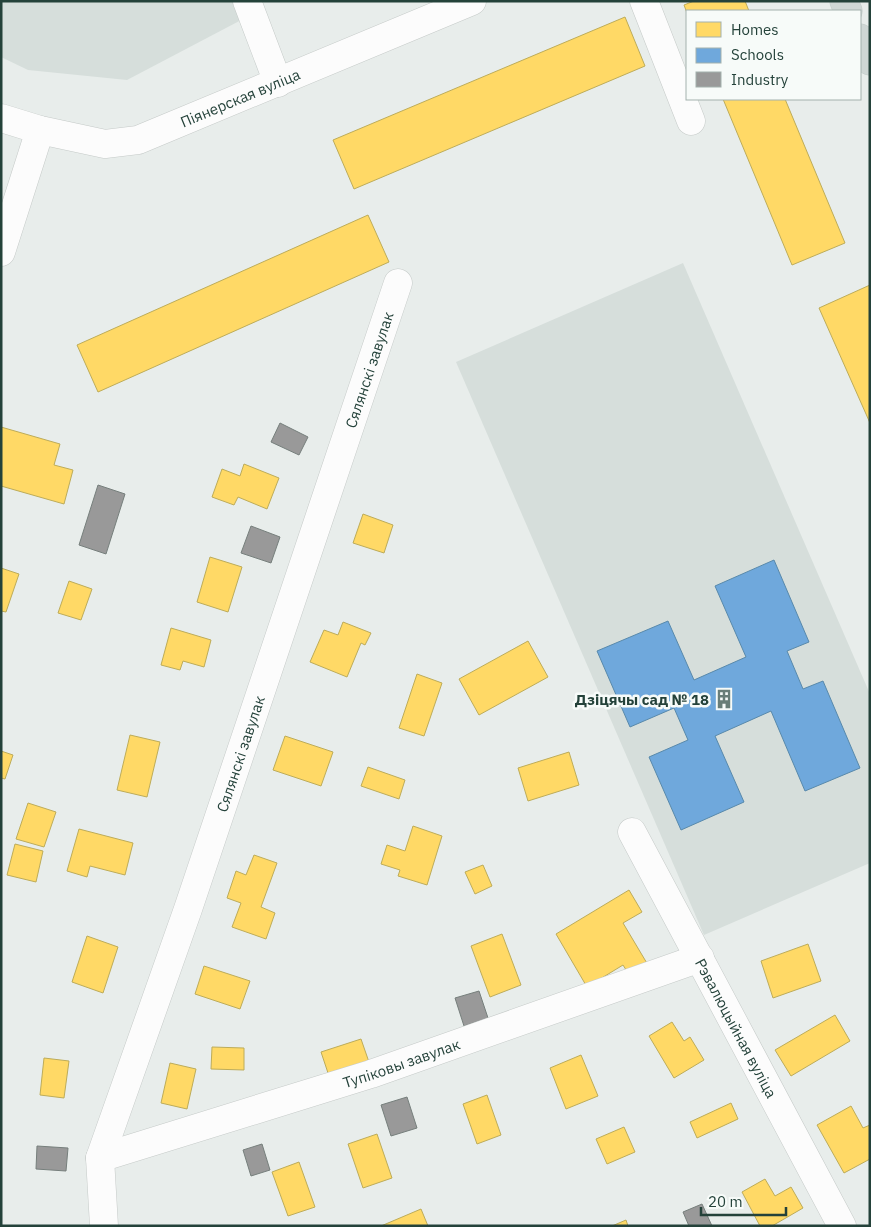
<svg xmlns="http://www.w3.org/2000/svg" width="871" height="1227" font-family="'IBM Plex Sans',sans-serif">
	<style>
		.built { fill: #d6dedb }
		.homes { fill: #ffd966; stroke: #bdac59 }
		.schools { fill: #6fa8dc; stroke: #5889ab }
		.industry { fill: #999; stroke: #767f7c }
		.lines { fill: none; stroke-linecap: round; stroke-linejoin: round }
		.minor-casing { stroke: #c5cac8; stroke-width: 29 }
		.major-casing { stroke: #c3ccc9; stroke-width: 29 }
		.minor { stroke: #fcfcfc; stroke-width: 28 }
		.major { stroke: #cfd7d5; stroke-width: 28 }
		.labels { text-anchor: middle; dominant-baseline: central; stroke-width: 5; stroke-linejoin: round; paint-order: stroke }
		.street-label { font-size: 15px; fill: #24423a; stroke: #f7fbf9 }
		.poi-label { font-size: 15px; font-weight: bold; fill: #24423a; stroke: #f7fbf9; text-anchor: end }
	</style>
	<rect width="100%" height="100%" fill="#e8edeb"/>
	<g class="built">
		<path d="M 1,1 L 237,1 L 245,18 L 127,80 L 28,70 L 1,57 Z"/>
		<path d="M 683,263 L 870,694 L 870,863 L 704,935 L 456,362 Z"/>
	</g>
	<g class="homes">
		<path d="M 694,1 L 745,1 L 749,11 L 687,11 L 687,13 L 684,5 Z"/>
		<path d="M 625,17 L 645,66 L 354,189 L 333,140 Z"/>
		<path d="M 723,99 L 785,99 L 845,243 L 792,265 Z"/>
		<path d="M 368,215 L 389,262 L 98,392 L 77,345 Z"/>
		<path d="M 870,285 L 870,423 L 819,308 Z"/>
		<path d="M 1,427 L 60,444 L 54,465 L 73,470 L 64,504 L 1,486 Z"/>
		<path d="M 244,464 L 279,478 L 267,509 L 238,497 L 234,505 L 212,497 L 222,469 L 240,476 Z"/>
		<path d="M 363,514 L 393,525 L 384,553 L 353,543 Z"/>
		<path d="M 210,557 L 242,567 L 228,612 L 197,602 Z"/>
		<path d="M 1,568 L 19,574 L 6,612 L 1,611 Z"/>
		<path d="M 69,581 L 92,589 L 81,620 L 58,613 Z"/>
		<path d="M 343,622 L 371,633 L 365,645 L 361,643 L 347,677 L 310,662 L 324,630 L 338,635 Z"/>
		<path d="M 171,628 L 211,640 L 204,667 L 183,661 L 180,670 L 161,665 Z"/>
		<path d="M 528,641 L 548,677 L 479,715 L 459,679 Z"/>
		<path d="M 417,674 L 442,683 L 424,736 L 399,728 Z"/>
		<path d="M 130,735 L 160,742 L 147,797 L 117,790 Z"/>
		<path d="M 285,736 L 333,752 L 321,786 L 273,770 Z"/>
		<path d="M 1,751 L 13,755 L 5,779 L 1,778 Z"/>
		<path d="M 569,752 L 579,785 L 528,801 L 518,768 Z"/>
		<path d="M 368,767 L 405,780 L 399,799 L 361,786 Z"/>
		<path d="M 28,803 L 56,812 L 44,847 L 16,839 Z"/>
		<path d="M 413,826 L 442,836 L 427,885 L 398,876 L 400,870 L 381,864 L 387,845 L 405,851 Z"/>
		<path d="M 79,829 L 133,843 L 125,875 L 90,866 L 87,877 L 67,871 Z"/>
		<path d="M 15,844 L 43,851 L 36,882 L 7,875 Z"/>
		<path d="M 254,855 L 277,863 L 261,907 L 275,913 L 266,939 L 232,927 L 241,903 L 227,898 L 236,871 L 246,875 Z"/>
		<path d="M 483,865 L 492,886 L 475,894 L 465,872 Z"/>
		<path d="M 629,890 L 642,912 L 623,923 L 651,970 L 633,981 L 623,965 L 587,987 L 556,934 Z"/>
		<path d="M 502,934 L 521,985 L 490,997 L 471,946 Z"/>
		<path d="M 87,936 L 118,947 L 103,993 L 72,982 Z"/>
		<path d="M 808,944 L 821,981 L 773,998 L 761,961 Z"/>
		<path d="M 204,966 L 250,981 L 240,1009 L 195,994 Z"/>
		<path d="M 835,1015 L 850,1041 L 791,1076 L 775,1050 Z"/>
		<path d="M 672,1022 L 684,1041 L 690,1037 L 704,1060 L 674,1078 L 649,1036 Z"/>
		<path d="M 361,1039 L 370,1065 L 330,1079 L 321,1052 Z"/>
		<path d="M 212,1047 L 244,1048 L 244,1070 L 211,1069 Z"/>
		<path d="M 581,1055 L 598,1096 L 566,1109 L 550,1068 Z"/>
		<path d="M 44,1058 L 69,1061 L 64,1098 L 40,1095 Z"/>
		<path d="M 170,1063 L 196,1069 L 187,1109 L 161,1103 Z"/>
		<path d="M 487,1095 L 501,1135 L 477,1144 L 463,1104 Z"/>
		<path d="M 731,1103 L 738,1119 L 697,1138 L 690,1122 Z"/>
		<path d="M 851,1106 L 863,1128 L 870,1125 L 870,1159 L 844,1173 L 817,1125 Z"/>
		<path d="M 624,1127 L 635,1152 L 607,1164 L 596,1139 Z"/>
		<path d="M 377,1134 L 392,1178 L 363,1188 L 348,1144 Z"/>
		<path d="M 299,1162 L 315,1207 L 288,1216 L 272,1172 Z"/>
		<path d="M 765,1179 L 775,1196 L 791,1187 L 803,1208 L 772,1226 L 760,1226 L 742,1192 Z"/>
		<path d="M 421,1209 L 428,1226 L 381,1226 Z"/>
		<path d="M 626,1220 L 628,1226 L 612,1226 Z"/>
	</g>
	<path class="schools" d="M 774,560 L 809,642 L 787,651 L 803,689 L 823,681 L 860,768 L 805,791 L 771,711 L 715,736 L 744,802 L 681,830 L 649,757 L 688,740 L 674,708 L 630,727 L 597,651 L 668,621 L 694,680 L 746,657 L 715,586 Z"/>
	<g class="industry">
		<path d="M 280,423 L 308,437 L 299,455 L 271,442 Z"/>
		<path d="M 98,485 L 125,494 L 106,554 L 79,545 Z"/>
		<path d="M 251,526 L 280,537 L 271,563 L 241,553 Z"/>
		<path d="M 479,991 L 488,1018 L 464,1026 L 455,998 Z"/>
		<path d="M 407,1097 L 417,1128 L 391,1136 L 381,1105 Z"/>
		<path d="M 262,1144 L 270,1170 L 251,1176 L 243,1150 Z"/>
		<path d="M 37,1146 L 68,1148 L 66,1171 L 36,1169 Z"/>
		<path d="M 702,1204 L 712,1226 L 689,1226 L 683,1212 Z"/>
	</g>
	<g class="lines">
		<defs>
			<g id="minor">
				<path d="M 247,1 L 278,83"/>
				<path d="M 644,1 L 691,121"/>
				<path id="s1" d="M 1,118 L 40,130 L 105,144 L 138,140 L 472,1"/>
				<path d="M 1,252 L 40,130"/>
				<path id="s2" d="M 632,832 L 842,1226"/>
				<path id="s3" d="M 100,1158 L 371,1074 L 700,958"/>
				<path id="s4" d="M 104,1226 L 100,1158 L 188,909 L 398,283"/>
			</g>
			<g id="major">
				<path d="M 844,1 L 848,11"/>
				<path d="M 860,38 L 870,61"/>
			</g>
		</defs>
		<use href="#minor" class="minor-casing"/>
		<use href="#major" class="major-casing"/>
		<use href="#minor" class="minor"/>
		<use href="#major" class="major"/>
	</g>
	<defs>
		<symbol id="building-bare" viewBox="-9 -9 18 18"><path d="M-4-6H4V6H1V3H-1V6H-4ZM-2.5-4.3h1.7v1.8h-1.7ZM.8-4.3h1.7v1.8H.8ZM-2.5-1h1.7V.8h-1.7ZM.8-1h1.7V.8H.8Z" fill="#697e78" stroke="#f7fbf9" stroke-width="2.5" paint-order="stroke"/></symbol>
	</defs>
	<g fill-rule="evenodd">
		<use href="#building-bare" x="710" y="685" width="28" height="28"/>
	</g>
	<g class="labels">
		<g class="street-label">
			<text stroke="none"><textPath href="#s1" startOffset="251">Піянерская вуліца</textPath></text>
			<text stroke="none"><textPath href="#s4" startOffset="901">Сялянскі завулак</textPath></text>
			<text stroke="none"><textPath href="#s4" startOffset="496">Сялянскі завулак</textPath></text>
			<text stroke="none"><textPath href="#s2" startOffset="222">Рэвалюцыйная вуліца</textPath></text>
			<text stroke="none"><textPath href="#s3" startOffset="316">Тупіковы завулак</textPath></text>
		</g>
		<g class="poi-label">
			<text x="709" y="699">Дзіцячы сад № 18</text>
		</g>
	</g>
	<rect width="871" height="1227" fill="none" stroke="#24423a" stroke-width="5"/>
	<rect x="686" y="10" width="175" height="90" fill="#f7fbf9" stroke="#a3b1ad"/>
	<rect x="696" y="22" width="25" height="15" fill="#ffd966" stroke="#a3b1ad"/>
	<text x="731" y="35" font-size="15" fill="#24423a">Homes</text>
	<rect x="696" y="48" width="25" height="15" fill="#6fa8dc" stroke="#a3b1ad"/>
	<text x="731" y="60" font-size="15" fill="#24423a">Schools</text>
	<rect x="696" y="72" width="25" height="15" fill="#999999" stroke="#a3b1ad"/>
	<text x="731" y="85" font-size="15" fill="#24423a">Industry</text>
	<path d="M701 1207v8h85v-8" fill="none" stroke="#24423a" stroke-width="2.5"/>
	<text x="708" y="1207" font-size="15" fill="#24423a" stroke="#f7fbf9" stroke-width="4" paint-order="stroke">20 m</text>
</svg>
